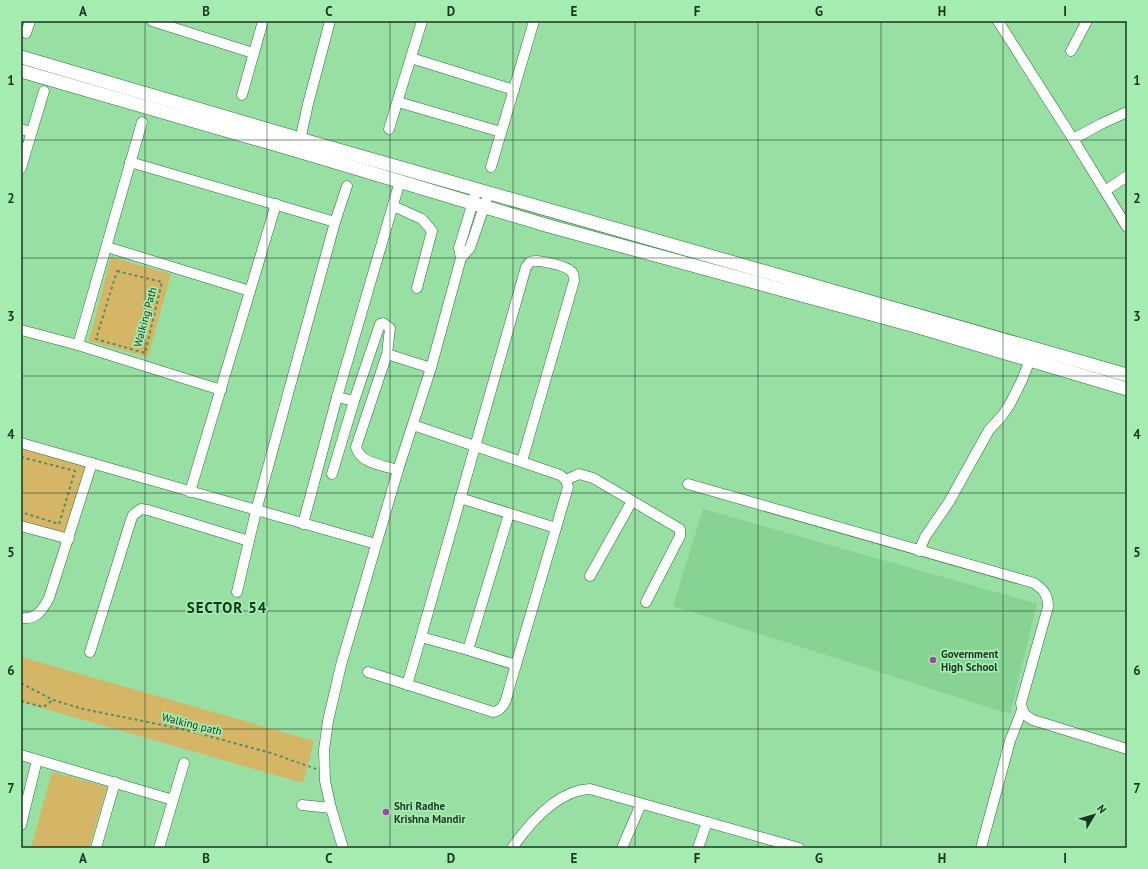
<svg xmlns="http://www.w3.org/2000/svg" width="1148" height="869" font-family="'PT Sans',sans-serif">
	<style>
		.built { fill: #86d394 }
		.green { fill: #d4b666 }
		.lines { fill: none; stroke-linecap: round; stroke-linejoin: round }
		.minor-casing { stroke: #296f3b; stroke-width: 11 }
		.major-casing { stroke: #296f3b; stroke-width: 14 }
		.path { stroke: #598c62; stroke-width: 2; stroke-dasharray: 3 3; stroke-linecap: butt }
		.minor { stroke: #fff; stroke-width: 10 }
		.major { stroke: #fff; stroke-width: 13 }
		.grid { fill: none; stroke: #1a3720; stroke-width: 1; stroke-opacity: 0.55 }
		.poi-dot { fill: #a841a5; stroke: #a4ecb0; stroke-width: 1.5 }
		.labels { text-anchor: middle; dominant-baseline: central; stroke-width: 3.5; stroke-linejoin: round; paint-order: stroke }
		.street-label { font-size: 11px; fill: #1a3720; stroke: #a4ecb0 }
		.poi-label { font-size: 11px; font-weight: bold; fill: #1a3720; stroke: #a4ecb0; text-anchor: start }
		.district-label { font-size: 15px; font-weight: bold; letter-spacing: 1px; fill: #10361a; stroke: #a4ecb0 }
		.neatline { fill: none; stroke: #1a3720; stroke-width: 1.5 }
		.grid-label { font-size: 13px; text-anchor: middle; font-weight: bold; fill: #1a3720 }
	</style>
	<rect width="100%" height="100%" fill="#97dfa3"/>
	<path class="built" d="M 703,509 L 1037,604 L 1010,714 L 673,606 Z"/>
	<g class="green">
		<path d="M 111,257 L 171,274 L 148,357 L 89,341 Z"/>
		<path d="M 21,443 L 92,463 L 69,539 L 21,526 Z"/>
		<path d="M 21,657 L 314,741 L 303,783 L 21,702 Z"/>
		<path d="M 52,772 L 107,787 L 89,848 L 31,848 Z"/>
	</g>
	<g class="lines">
		<defs>
			<g id="minor">
				<path d="M 152,21 L 253,53"/>
				<path d="M 998,21 L 1073,139 L 1127,227"/>
				<path d="M 26,33 L 30,21"/>
				<path d="M 1071,51 L 1087,21"/>
				<path d="M 411,58 L 514,90"/>
				<path d="M 242,95 L 263,21"/>
				<path d="M 398,102 L 501,132"/>
				<path d="M 21,129 L 31,132"/>
				<path d="M 389,129 L 422,21"/>
				<path d="M 1073,139 L 1101,124 L 1127,112"/>
				<path d="M 299,145 L 308,104 L 330,21"/>
				<path d="M 130,162 L 335,222"/>
				<path d="M 491,167 L 534,21"/>
				<path d="M 21,168 L 44,91"/>
				<path d="M 1105,191 L 1127,176"/>
				<path d="M 393,206 L 422,219 L 432,231 L 417,288"/>
				<path d="M 107,247 L 250,291"/>
				<path d="M 461,258 L 459,248 L 477,189"/>
				<path d="M 21,330 L 78,345 L 221,390"/>
				<path d="M 78,345 L 142,122"/>
				<path d="M 387,354 L 356,447 C 361,464 383,465 398,470"/>
				<path d="M 354,401 L 380,324 L 383,323 L 390,328 L 387,354 L 431,368"/>
				<path d="M 21,443 L 376,544"/>
				<path d="M 332,474 L 354,401 L 337,397"/>
				<path d="M 566,480 L 579,474 L 593,478 L 680,529 L 680,536 L 646,602"/>
				<path d="M 688,484 L 1034,583 C 1044,590 1048,595 1048,607 L 1021,703 C 1022,712 1025,716 1033,720 L 1127,749"/>
				<path d="M 190,492 L 276,204"/>
				<path d="M 460,498 L 556,528"/>
				<path d="M 303,524 L 337,397 L 400,181"/>
				<path d="M 21,526 L 69,539"/>
				<path d="M 919,551 L 925,537 L 949,502 L 989,430 L 1002,416 L 1010,404 L 1022,380 L 1030,360"/>
				<path d="M 590,576 L 632,501"/>
				<path d="M 237,592 L 256,511 L 335,222 L 347,186"/>
				<path d="M 21,618 C 36,620 42,611 49,598 L 92,463"/>
				<path d="M 421,637 L 468,650 L 516,665"/>
				<path d="M 468,650 L 509,514"/>
				<path d="M 90,652 L 131,520 L 133,515 L 141,509 L 148,510 L 249,541"/>
				<path d="M 368,672 L 493,712 C 506,710 507,695 510,685 L 568,487 L 566,480 L 560,475 L 413,425"/>
				<path d="M 407,685 L 421,637 L 526,267 L 530,262 C 536,258 567,266 572,272 C 574,275 574,278 574,281 L 522,461"/>
				<path d="M 21,755 L 173,800"/>
				<path d="M 302,805 L 331,808"/>
				<path d="M 21,825 L 37,760"/>
				<path d="M 96,848 L 115,782"/>
				<path d="M 159,848 L 184,763"/>
				<path d="M 343,848 L 331,808 L 325,781 L 324,750 L 328,721 L 341,665 L 398,470 L 431,368 L 461,258 L 470,248 L 489,192"/>
				<path d="M 512,848 C 529,824 558,790 590,789 L 799,848"/>
				<path d="M 622,848 L 641,804"/>
				<path d="M 698,848 L 707,822"/>
				<path d="M 981,848 L 1010,741 L 1022,710"/>
			</g>
			<g id="major">
				<path d="M 21,57 L 300,139 L 1127,375"/>
				<path d="M 21,71 L 298,151 L 549,226 L 915,326 L 1127,389"/>
			</g>
		</defs>
		<use href="#minor" class="minor-casing"/>
		<use href="#major" class="major-casing"/>
		<g class="path">
			<path d="M 117,271 L 162,282 L 145,353 L 96,339 Z"/>
			<path d="M 21,457 L 75,471 L 59,524 L 21,512"/>
			<path d="M 21,683 L 53,700 L 83,709 L 182,729 L 271,753 L 316,769"/>
			<path d="M 21,701 L 43,707 L 53,700"/>
		</g>
		<use href="#minor" class="minor"/>
		<use href="#major" class="major"/>
	</g>
	<path class="grid" d="M 145,21 L 145,848M 267,21 L 267,848M 390,21 L 390,848M 513,21 L 513,848M 635,21 L 635,848M 758,21 L 758,848M 881,21 L 881,848M 1003,21 L 1003,848M 21,140 L 1127,140M 21,258 L 1127,258M 21,376 L 1127,376M 21,493 L 1127,493M 21,611 L 1127,611M 21,729 L 1127,729"/>
	<g class="poi-dot">
		<circle cx="933" cy="660" r="4"/>
		<circle cx="386" cy="812" r="4"/>
	</g>
	<g class="labels">
		<g class="street-label">
			<text transform="translate(145 317) rotate(-75)">Walking Path</text>
			<text transform="translate(192 724) rotate(14)">Walking path</text>
		</g>
		<g class="poi-label">
			<text x="941" y="654">Government<tspan x="941" dy="13">High School</tspan></text>
			<text x="394" y="806">Shri Radhe<tspan x="394" dy="13">Krishna Mandir</tspan></text>
		</g>
		<g class="district-label">
			<text x="227" y="607">SECTOR 54</text>
		</g>
	</g>
	<rect width="1148" height="869" fill="none" stroke="#a4ecb0" stroke-width="44"/>
	<g transform="translate(1094 815) rotate(52)" stroke="#a4ecb0" stroke-width="3" paint-order="stroke">
	<path d="M0-3L7 15L0 10L-7 15Z" fill="#1a3720"/>
	<text y="-6" font-size="11" font-weight="bold" text-anchor="middle" fill="#1a3720">N</text>
	</g>
	<rect x="22" y="22" width="1104" height="825" class="neatline"/>
	<g class="grid-label">
		<text x="83" y="16">A</text>
		<text x="206" y="16">B</text>
		<text x="329" y="16">C</text>
		<text x="451" y="16">D</text>
		<text x="574" y="16">E</text>
		<text x="697" y="16">F</text>
		<text x="819" y="16">G</text>
		<text x="942" y="16">H</text>
		<text x="1065" y="16">I</text>
		<text x="11" y="85">1</text>
		<text x="1137" y="85">1</text>
		<text x="11" y="203">2</text>
		<text x="1137" y="203">2</text>
		<text x="11" y="321">3</text>
		<text x="1137" y="321">3</text>
		<text x="11" y="439">4</text>
		<text x="1137" y="439">4</text>
		<text x="11" y="557">5</text>
		<text x="1137" y="557">5</text>
		<text x="11" y="675">6</text>
		<text x="1137" y="675">6</text>
		<text x="11" y="793">7</text>
		<text x="1137" y="793">7</text>
		<text x="83" y="863">A</text>
		<text x="206" y="863">B</text>
		<text x="329" y="863">C</text>
		<text x="451" y="863">D</text>
		<text x="574" y="863">E</text>
		<text x="697" y="863">F</text>
		<text x="819" y="863">G</text>
		<text x="942" y="863">H</text>
		<text x="1065" y="863">I</text>
	</g>
</svg>
